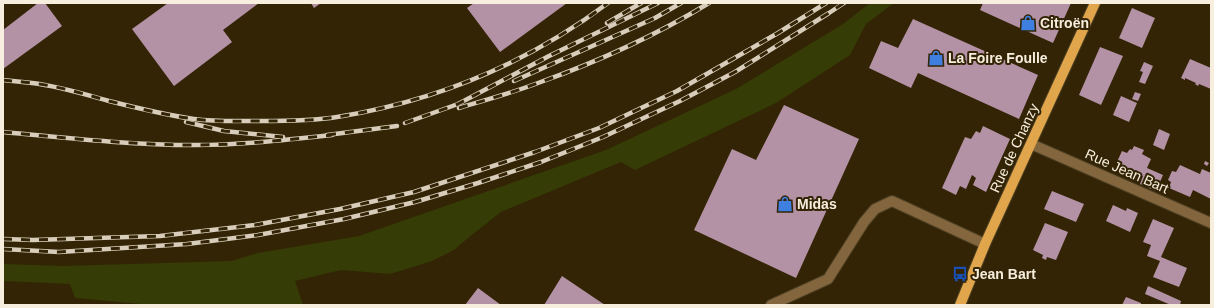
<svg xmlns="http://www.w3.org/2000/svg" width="1214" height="308" font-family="Arial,sans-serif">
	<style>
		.green { fill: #363c05 }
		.building { fill: #b492a6 }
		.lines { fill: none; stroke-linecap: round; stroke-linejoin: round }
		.minor-casing { stroke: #4e4023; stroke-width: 12 }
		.major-casing { stroke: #4e4023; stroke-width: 12 }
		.minor { stroke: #83663e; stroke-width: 10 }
		.major { stroke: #e1a54b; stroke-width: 10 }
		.rail-casing { stroke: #d7cdba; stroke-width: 4.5 }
		.rail { stroke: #322405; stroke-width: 3; stroke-dasharray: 9; stroke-linecap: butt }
		.labels { text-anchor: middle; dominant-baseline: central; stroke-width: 4; stroke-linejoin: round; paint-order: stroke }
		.poi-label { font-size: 14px; font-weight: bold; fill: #f7eedd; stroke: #322405; text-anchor: start }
		.street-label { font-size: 14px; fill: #f7eedd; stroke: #322405 }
	</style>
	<rect width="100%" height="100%" fill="#322405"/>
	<path class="green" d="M 870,3 L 894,3 L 866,24 L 850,55 L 776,103 L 635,170 L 621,162 L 501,212 L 468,238 L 454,250 L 432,261 L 390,274 L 341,270 L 295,281 L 303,305 L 152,305 L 75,298 L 70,284 L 3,281 L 3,264 L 63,266 L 231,261 L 258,253 L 359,236 L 606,150 L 736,89 L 843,24 Z"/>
	<g class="building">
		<path d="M 38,3 L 45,3 L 62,26 L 3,69 L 3,30 Z"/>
		<path d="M 168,3 L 259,3 L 223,30 L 232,42 L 174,86 L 132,29 Z"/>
		<path d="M 311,3 L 321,3 L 314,8 Z"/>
		<path d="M 474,3 L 567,3 L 500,52 L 467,8 Z"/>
		<path d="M 983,3 L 1071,3 L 1053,43 L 980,10 Z"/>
		<path d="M 1132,8 L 1155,18 L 1142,48 L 1119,38 Z"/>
		<path d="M 913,19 L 1038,75 L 1019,119 L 918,73 L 911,88 L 869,68 L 881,41 L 898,48 Z"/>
		<path d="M 1100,47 L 1123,56 L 1101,105 L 1079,95 Z"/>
		<path d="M 1190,59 L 1211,68 L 1211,89 L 1199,84 L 1198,86 L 1195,84 L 1196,83 L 1185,78 L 1185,80 L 1181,78 Z"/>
		<path d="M 1144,62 L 1153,66 L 1145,84 L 1139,82 L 1143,72 L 1140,71 Z"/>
		<path d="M 1135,92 L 1141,94 L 1138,101 L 1132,99 Z"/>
		<path d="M 1121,96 L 1137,103 L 1129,122 L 1113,115 Z"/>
		<path d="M 784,105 L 859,139 L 796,278 L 694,230 L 732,149 L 756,160 Z"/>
		<path d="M 983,126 L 1010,139 L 986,192 L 973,185 L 976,178 L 972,175 L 966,189 L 960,186 L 956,195 L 942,188 L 965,137 L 971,139 L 976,131 L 980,133 Z"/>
		<path d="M 1159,129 L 1170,134 L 1164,150 L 1153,145 Z"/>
		<path d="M 1134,146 L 1144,150 L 1142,154 L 1151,159 L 1147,168 L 1163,175 L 1156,191 L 1140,184 L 1143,176 L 1116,164 L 1122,151 L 1127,153 L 1130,149 L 1132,150 Z"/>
		<path d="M 1205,161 L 1209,163 L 1207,166 L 1204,164 Z"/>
		<path d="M 1180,165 L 1200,174 L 1202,169 L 1211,173 L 1211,199 L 1193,190 L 1190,197 L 1169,188 L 1171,182 L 1168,180 L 1172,171 L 1176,172 Z"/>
		<path d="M 1052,191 L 1084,204 L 1076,222 L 1044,209 Z"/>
		<path d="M 1113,205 L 1126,211 L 1127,208 L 1138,213 L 1130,232 L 1106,221 Z"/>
		<path d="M 1153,219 L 1174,228 L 1161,257 L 1187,268 L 1179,287 L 1153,277 L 1160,261 L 1147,256 L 1151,245 L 1143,242 Z"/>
		<path d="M 1045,223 L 1068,232 L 1056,260 L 1047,257 L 1046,260 L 1042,258 L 1043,255 L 1033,250 Z"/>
		<path d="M 562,276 L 605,305 L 544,305 Z"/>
		<path d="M 1148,286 L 1181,301 L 1180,305 L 1171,305 L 1145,294 Z"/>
		<path d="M 478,288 L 501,305 L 465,305 Z"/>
		<path d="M 1126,297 L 1141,303 L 1141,305 L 1122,305 Z"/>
	</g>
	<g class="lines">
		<defs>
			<g id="minor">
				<path d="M 1031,144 L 1211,223"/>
				<path d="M 771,305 L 828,279 L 864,222 L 875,209 L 892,201 L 985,244"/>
			</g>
			<path id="major" d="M 960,305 L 985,244 L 1095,3"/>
		</defs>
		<use href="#minor" class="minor-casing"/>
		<use href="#major" class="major-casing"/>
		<use href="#minor" class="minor"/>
		<use href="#major" class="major"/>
		<defs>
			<g id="rail">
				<path d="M 607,23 L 641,3"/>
				<path d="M 3,80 C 13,81 22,82 32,83 C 58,86 84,94 109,101 C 137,108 165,115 194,119 C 216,122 238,121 261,121 C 286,121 312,121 337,117 C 436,101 528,63 608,3"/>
				<path d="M 514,81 L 655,18 L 681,3"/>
				<path d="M 459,108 C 485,100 512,93 538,83 C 597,62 655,36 709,3"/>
				<path d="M 186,122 L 224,131 L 283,137"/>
				<path d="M 405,123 L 458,104 L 549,56 L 658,3"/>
				<path d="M 3,132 C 67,138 131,145 195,145 C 241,145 286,140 332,135"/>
				<path d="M 327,135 L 397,126"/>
				<path d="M 3,239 L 33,240 L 160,236 L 255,225 L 340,209 L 414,192 L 535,152 L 599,128 L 677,91 L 778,33 L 826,3"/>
				<path d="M 3,249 L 59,252 L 187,244 L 258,235 L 344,219 L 415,202 L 478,183 L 541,162 L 603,137 L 680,101 L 735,72 L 829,13 L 844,3"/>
			</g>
		</defs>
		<use href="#rail" class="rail-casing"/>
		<use href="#rail" class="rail"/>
	</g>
	<defs>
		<symbol id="shop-bare" viewBox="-9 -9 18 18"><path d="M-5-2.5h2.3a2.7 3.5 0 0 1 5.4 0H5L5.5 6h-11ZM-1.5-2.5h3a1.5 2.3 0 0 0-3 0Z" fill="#3f7fe0" stroke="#322405" stroke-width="2.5" paint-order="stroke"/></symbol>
		<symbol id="bus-bare" viewBox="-9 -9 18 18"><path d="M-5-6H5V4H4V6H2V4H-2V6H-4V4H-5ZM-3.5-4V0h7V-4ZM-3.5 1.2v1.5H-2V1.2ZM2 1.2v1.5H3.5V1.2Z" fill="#1a4fb4" stroke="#322405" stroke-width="2.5" paint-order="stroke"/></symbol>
	</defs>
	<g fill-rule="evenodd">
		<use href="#shop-bare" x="1017" y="12" width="22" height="22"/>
		<use href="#shop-bare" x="925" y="47" width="22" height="22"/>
		<use href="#shop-bare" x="774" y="193" width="22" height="22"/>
		<use href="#bus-bare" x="949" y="263" width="22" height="22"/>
	</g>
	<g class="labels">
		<g class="poi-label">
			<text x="1040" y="23">Citroën</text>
			<text x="948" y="58">La Foire Foulle</text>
			<text x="797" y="204">Midas</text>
			<text x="972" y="274">Jean Bart</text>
		</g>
		<g class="street-label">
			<text transform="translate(1014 148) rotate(-65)">Rue de Chanzy</text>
			<text transform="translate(1127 171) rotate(24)">Rue Jean Bart</text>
		</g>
	</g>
	<rect width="1214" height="308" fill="none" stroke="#f7eedd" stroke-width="8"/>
</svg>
